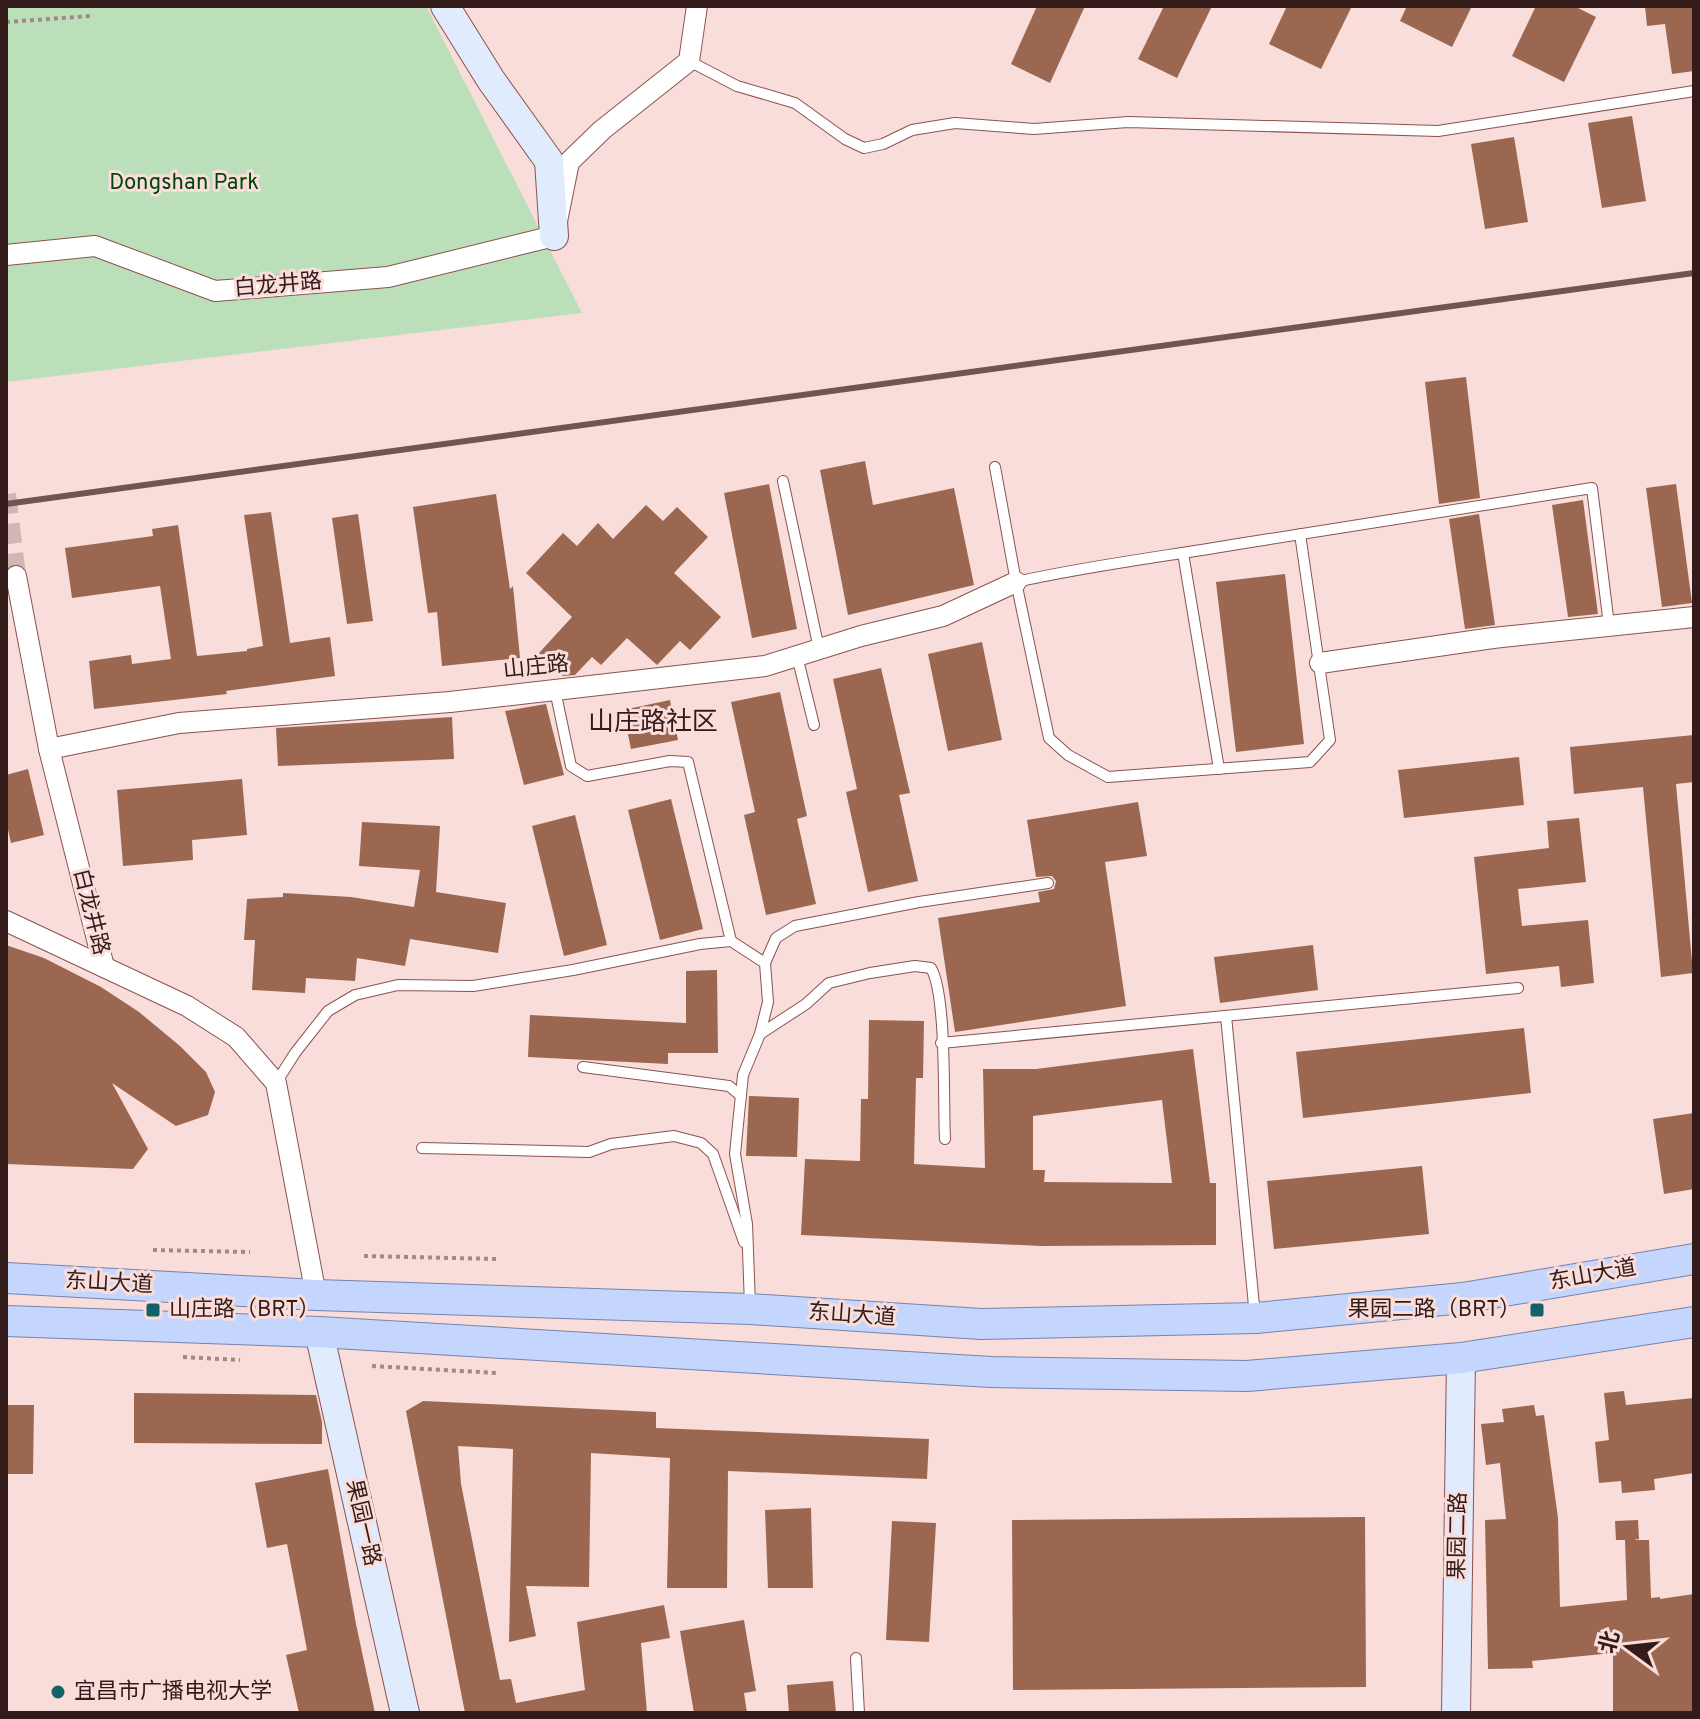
<svg xmlns="http://www.w3.org/2000/svg" width="1700" height="1719" font-family="Overpass,'Noto Sans SC',sans-serif">
	<style>
		.green { fill: #bbdfb9 }
		.building { fill: #9c6750; fill-rule: evenodd }
		.lines { fill: none; stroke-linecap: round; stroke-linejoin: round }
		.street-tunnel { stroke: #d1b6b3; stroke-width: 20; stroke-dasharray: 20 10; stroke-linecap: butt }
		.lane-casing { stroke: #8b524f; stroke-width: 12 }
		.street-casing { stroke: #8b524f; stroke-width: 22 }
		.secondary-casing { stroke: #8b524f; stroke-width: 30 }
		.primary-casing { stroke: #7783ac; stroke-width: 32 }
		.path { stroke: #a28886; stroke-width: 4; stroke-dasharray: 4 4; stroke-linecap: butt }
		.lane { stroke: #fff; stroke-width: 10 }
		.street { stroke: #fff; stroke-width: 20 }
		.secondary { stroke: #e1ebfe; stroke-width: 28 }
		.primary { stroke: #c4d6fd; stroke-width: 30 }
		.rail { stroke: #6f5653; stroke-width: 6 }
		.poi-dot { fill: #126268; stroke: #f8ddda; stroke-width: 3 }
		.labels { text-anchor: middle; dominant-baseline: central; stroke-width: 6; stroke-linejoin: round; paint-order: stroke }
		.park-label { font-size: 22px; fill: #004607; stroke: #f8ddda }
		.street-label { font-size: 22px; fill: #331b19; stroke: #f8ddda }
		.poi-label { font-size: 22px; fill: #331b19; stroke: #f8ddda; text-anchor: start }
		.quarter-label { font-size: 26px; fill: #331b19; stroke: #f8ddda }
	</style>
	<rect width="100%" height="100%" fill="#f8ddda"/>
	<path class="green" d="M 6,6 L 426,6 L 582,313 L 6,382 Z"/>
	<g class="building">
		<path d="M 1037,6 L 1085,6 L 1050,83 L 1011,64 Z"/>
		<path d="M 1164,6 L 1212,6 L 1177,78 L 1138,59 Z"/>
		<path d="M 1287,6 L 1352,6 L 1321,69 L 1269,44 Z"/>
		<path d="M 1407,6 L 1472,6 L 1452,47 L 1400,21 Z"/>
		<path d="M 1536,6 L 1574,6 L 1596,17 L 1564,82 L 1512,56 Z"/>
		<path d="M 1645,6 L 1694,6 L 1694,71 L 1672,74 L 1665,24 L 1647,26 Z"/>
		<path d="M 1632,116 L 1646,201 L 1602,208 L 1588,123 Z"/>
		<path d="M 1514,137 L 1528,222 L 1485,229 L 1471,144 Z"/>
		<path d="M 1466,377 L 1480,498 L 1439,504 L 1425,382 Z"/>
		<path d="M 865,461 L 873,505 L 954,488 L 974,585 L 848,615 L 820,470 Z"/>
		<path d="M 769,484 L 797,629 L 752,638 L 724,493 Z"/>
		<path d="M 1676,484 L 1692,603 L 1662,607 L 1646,488 Z"/>
		<path d="M 496,494 L 510,589 L 513,586 L 520,658 L 442,666 L 437,612 L 428,613 L 413,507 Z"/>
		<path d="M 1583,500 L 1598,614 L 1568,617 L 1552,505 Z"/>
		<path d="M 646,505 L 663,521 L 677,507 L 708,537 L 674,573 L 721,617 L 690,650 L 680,641 L 657,665 L 627,638 L 601,665 L 592,657 L 575,675 L 563,676 L 539,653 L 572,617 L 526,573 L 563,533 L 577,546 L 598,523 L 613,539 Z"/>
		<path d="M 271,512 L 290,643 L 330,637 L 335,676 L 226,691 L 227,694 L 94,709 L 89,661 L 131,655 L 132,664 L 171,659 L 160,586 L 72,598 L 65,548 L 153,536 L 152,529 L 178,525 L 197,656 L 247,651 L 247,649 L 263,646 L 244,515 Z"/>
		<path d="M 358,514 L 373,621 L 347,624 L 332,518 Z"/>
		<path d="M 1479,514 L 1495,625 L 1465,629 L 1449,519 Z"/>
		<path d="M 1285,574 L 1304,744 L 1236,752 L 1216,582 Z"/>
		<path d="M 982,642 L 1002,740 L 948,751 L 928,654 Z"/>
		<path d="M 881,668 L 910,793 L 899,795 L 918,881 L 868,892 L 846,792 L 857,789 L 833,679 Z"/>
		<path d="M 780,692 L 807,816 L 797,819 L 816,904 L 766,915 L 744,815 L 755,812 L 731,702 Z"/>
		<path d="M 670,700 L 678,740 L 631,749 L 623,710 Z"/>
		<path d="M 546,704 L 564,775 L 524,785 L 505,711 Z"/>
		<path d="M 452,717 L 454,759 L 278,766 L 276,728 Z"/>
		<path d="M 1694,735 L 1694,782 L 1676,784 L 1693,973 L 1661,977 L 1643,787 L 1574,794 L 1570,747 Z"/>
		<path d="M 1519,757 L 1524,805 L 1404,818 L 1398,770 Z"/>
		<path d="M 28,769 L 44,835 L 11,843 L 6,821 L 6,775 Z"/>
		<path d="M 242,779 L 247,835 L 192,840 L 193,860 L 123,866 L 117,790 Z"/>
		<path d="M 671,799 L 703,929 L 660,940 L 628,810 Z"/>
		<path d="M 1138,802 L 1147,856 L 1105,862 L 1126,1006 L 955,1032 L 938,918 L 1040,902 L 1038,892 L 1054,889 L 1056,881 L 1052,876 L 1036,877 L 1027,820 Z"/>
		<path d="M 575,815 L 607,945 L 564,956 L 532,826 Z"/>
		<path d="M 1579,818 L 1586,882 L 1518,889 L 1522,926 L 1588,920 L 1594,983 L 1561,987 L 1559,966 L 1486,974 L 1474,857 L 1549,848 L 1547,821 Z"/>
		<path d="M 362,822 L 440,826 L 436,892 L 506,903 L 498,953 L 410,939 L 405,966 L 357,958 L 355,981 L 306,978 L 305,993 L 252,990 L 255,940 L 244,940 L 247,899 L 283,897 L 283,893 L 351,897 L 414,907 L 420,870 L 359,866 Z"/>
		<path d="M 6,945 L 44,958 L 101,987 L 139,1012 L 180,1046 L 206,1072 L 215,1092 L 208,1115 L 176,1126 L 112,1083 L 148,1149 L 133,1169 L 6,1164 Z"/>
		<path d="M 1313,945 L 1318,990 L 1220,1003 L 1214,957 Z"/>
		<path d="M 717,970 L 718,1053 L 668,1053 L 668,1064 L 528,1057 L 530,1015 L 686,1023 L 686,971 Z"/>
		<path d="M 869,1020 L 924,1021 L 923,1078 L 916,1078 L 914,1164 L 985,1168 L 983,1069 L 1036,1069 L 1193,1049 L 1210,1183 L 1216,1183 L 1216,1245 L 1041,1246 L 801,1235 L 805,1159 L 860,1161 L 861,1099 L 868,1099 ZM 1162,1100 L 1172,1183 L 1044,1182 L 1045,1170 L 1033,1170 L 1033,1116 Z"/>
		<path d="M 1524,1028 L 1531,1093 L 1303,1118 L 1296,1052 Z"/>
		<path d="M 749,1096 L 799,1098 L 797,1157 L 746,1156 Z"/>
		<path d="M 1694,1113 L 1694,1189 L 1664,1194 L 1653,1119 Z"/>
		<path d="M 1422,1166 L 1429,1234 L 1274,1249 L 1267,1181 Z"/>
		<path d="M 1624,1391 L 1626,1405 L 1694,1398 L 1694,1473 L 1654,1479 L 1655,1490 L 1622,1493 L 1621,1481 L 1599,1483 L 1595,1442 L 1609,1440 L 1604,1393 Z"/>
		<path d="M 134,1393 L 316,1395 L 322,1422 L 322,1444 L 134,1443 Z"/>
		<path d="M 423,1401 L 656,1412 L 656,1428 L 929,1439 L 927,1479 L 728,1471 L 727,1588 L 667,1588 L 670,1458 L 591,1453 L 589,1587 L 526,1586 L 536,1636 L 509,1642 L 513,1449 L 458,1446 L 461,1484 L 500,1680 L 511,1679 L 516,1703 L 585,1690 L 577,1622 L 664,1605 L 670,1638 L 641,1643 L 647,1713 L 465,1713 L 406,1411 Z"/>
		<path d="M 6,1405 L 34,1405 L 33,1474 L 6,1474 Z"/>
		<path d="M 1534,1405 L 1536,1416 L 1544,1415 L 1558,1518 L 1560,1607 L 1627,1600 L 1625,1540 L 1616,1540 L 1615,1521 L 1638,1520 L 1639,1539 L 1633,1540 L 1649,1540 L 1651,1598 L 1660,1597 L 1660,1599 L 1694,1594 L 1694,1713 L 1613,1713 L 1613,1653 L 1532,1661 L 1533,1668 L 1488,1669 L 1485,1520 L 1506,1519 L 1500,1463 L 1486,1465 L 1481,1424 L 1504,1422 L 1502,1409 Z"/>
		<path d="M 328,1469 L 356,1624 L 375,1713 L 299,1713 L 286,1655 L 307,1650 L 287,1544 L 267,1548 L 255,1483 Z"/>
		<path d="M 811,1508 L 813,1588 L 768,1588 L 765,1510 Z"/>
		<path d="M 1365,1517 L 1366,1687 L 1013,1690 L 1012,1520 Z"/>
		<path d="M 892,1521 L 936,1523 L 929,1642 L 886,1640 Z"/>
		<path d="M 744,1620 L 756,1691 L 744,1693 L 747,1713 L 694,1713 L 680,1631 Z"/>
		<path d="M 833,1681 L 836,1713 L 789,1713 L 787,1685 Z"/>
	</g>
	<g class="lines">
		<path class="street-tunnel" d="M 6,494 L 16,576"/>
		<defs>
			<g id="lane">
				<path d="M 689,61 L 737,86 L 795,103 L 845,139 L 864,148 L 883,144 L 912,130 L 955,123 L 1034,129 L 1128,122 L 1438,131 L 1694,91"/>
				<path d="M 995,467 L 1016,582"/>
				<path d="M 783,481 L 819,649"/>
				<path d="M 1300,534 L 1330,740 L 1310,762 L 1108,777 L 1068,755 L 1049,738 L 1016,582 C 1087,566 1160,557 1232,545 C 1352,526 1472,507 1592,488 L 1609,625"/>
				<path d="M 1183,553 L 1219,769"/>
				<path d="M 797,656 L 814,725"/>
				<path d="M 555,690 L 571,766 L 587,776 L 670,761 L 688,762 L 731,941"/>
				<path d="M 765,963 L 776,938 L 795,926 L 919,902 L 1048,883"/>
				<path d="M 1226,1016 L 1255,1316"/>
				<path d="M 760,1034 L 806,1004 L 829,983 L 870,973 L 915,966 L 931,968 C 947,995 943,1103 945,1139"/>
				<path d="M 941,1043 L 1518,988"/>
				<path d="M 583,1067 L 729,1086 L 741,1096"/>
				<path d="M 276,1083 L 295,1053 L 328,1011 L 355,995 L 398,985 L 473,986 L 573,970 L 700,944 L 731,941 L 765,963 L 768,1002 L 760,1034 L 743,1075 L 735,1154 L 747,1224 L 750,1305"/>
				<path d="M 422,1148 L 589,1152 L 611,1144 L 674,1136 L 701,1143 L 713,1154 L 744,1242"/>
				<path d="M 856,1658 L 859,1713"/>
			</g>
			<g id="street">
				<path d="M 6,255 L 95,246 L 215,291 L 388,277 L 554,236 L 569,162 L 602,130 L 689,61 L 697,6"/>
				<path d="M 16,576 L 49,749 L 104,967"/>
				<path d="M 1320,663 L 1493,638 L 1694,617"/>
				<path d="M 49,749 L 179,723 L 450,702 L 765,666 L 861,636 L 943,616 L 1016,582"/>
				<path d="M 6,921 L 187,1006 L 236,1037 L 276,1083 L 316,1295"/>
			</g>
			<g id="secondary">
				<path d="M 445,6 L 491,80 L 549,161 L 554,236"/>
				<path d="M 319,1332 L 405,1713"/>
				<path d="M 1456,1713 L 1461,1358"/>
			</g>
			<g id="primary">
				<path d="M 6,1278 L 316,1295 L 750,1309 L 981,1324 L 1256,1318 L 1463,1298 L 1694,1259"/>
				<path d="M 6,1321 L 319,1332 L 991,1372 L 1247,1376 L 1461,1358 L 1694,1322"/>
			</g>
		</defs>
		<use href="#lane" class="lane-casing"/>
		<use href="#street" class="street-casing"/>
		<use href="#secondary" class="secondary-casing"/>
		<use href="#primary" class="primary-casing"/>
		<g class="path">
			<path d="M 6,22 L 90,16"/>
			<path d="M 153,1250 L 250,1252"/>
			<path d="M 364,1256 L 497,1259"/>
			<path d="M 183,1357 L 240,1360"/>
			<path d="M 372,1366 L 497,1373"/>
		</g>
		<use href="#lane" class="lane"/>
		<use href="#street" class="street"/>
		<use href="#secondary" class="secondary"/>
		<use href="#primary" class="primary"/>
		<path class="rail" d="M 6,504 L 1694,273"/>
	</g>
	<g class="poi-dot">
		<rect x="145" y="1302" width="16" height="16" rx="4"/>
		<rect x="1529" y="1302" width="16" height="16" rx="4"/>
		<circle cx="58" cy="1692" r="8"/>
	</g>
	<g class="labels">
		<g class="park-label">
			<text x="184" y="183">Dongshan Park</text>
		</g>
		<g class="street-label">
			<text transform="translate(278 286) rotate(-5)">白龙井路</text>
			<text transform="translate(536 668) rotate(-6)">山庄路</text>
			<text transform="translate(90 912) rotate(76)">白龙井路</text>
			<text transform="translate(1593 1276) rotate(-10)">东山大道</text>
			<text transform="translate(109 1284) rotate(3)">东山大道</text>
			<text transform="translate(852 1316) rotate(4)">东山大道</text>
			<text transform="translate(362 1523) rotate(77)">果园一路</text>
			<text transform="translate(1459 1536) rotate(-89)">果园二路</text>
		</g>
		<g class="poi-label">
			<text x="169" y="1310">山庄路（BRT）</text>
			<text x="1521" y="1310" text-anchor="end">果园二路（BRT）</text>
			<text x="74" y="1692">宜昌市广播电视大学</text>
		</g>
		<g class="quarter-label">
			<text x="653" y="723">山庄路社区</text>
		</g>
	</g>
	<rect width="1700" height="1719" fill="none" stroke="#331b19" stroke-width="16"/>
	<g transform="translate(1628 1647) rotate(285)" stroke="#f8ddda" stroke-width="6" paint-order="stroke">
	<path d="M0-6L14 30L0 20L-14 30Z" fill="#331b19"/>
	<text y="-12" font-size="22" font-weight="bold" text-anchor="middle" fill="#331b19">北</text>
	</g>
</svg>
